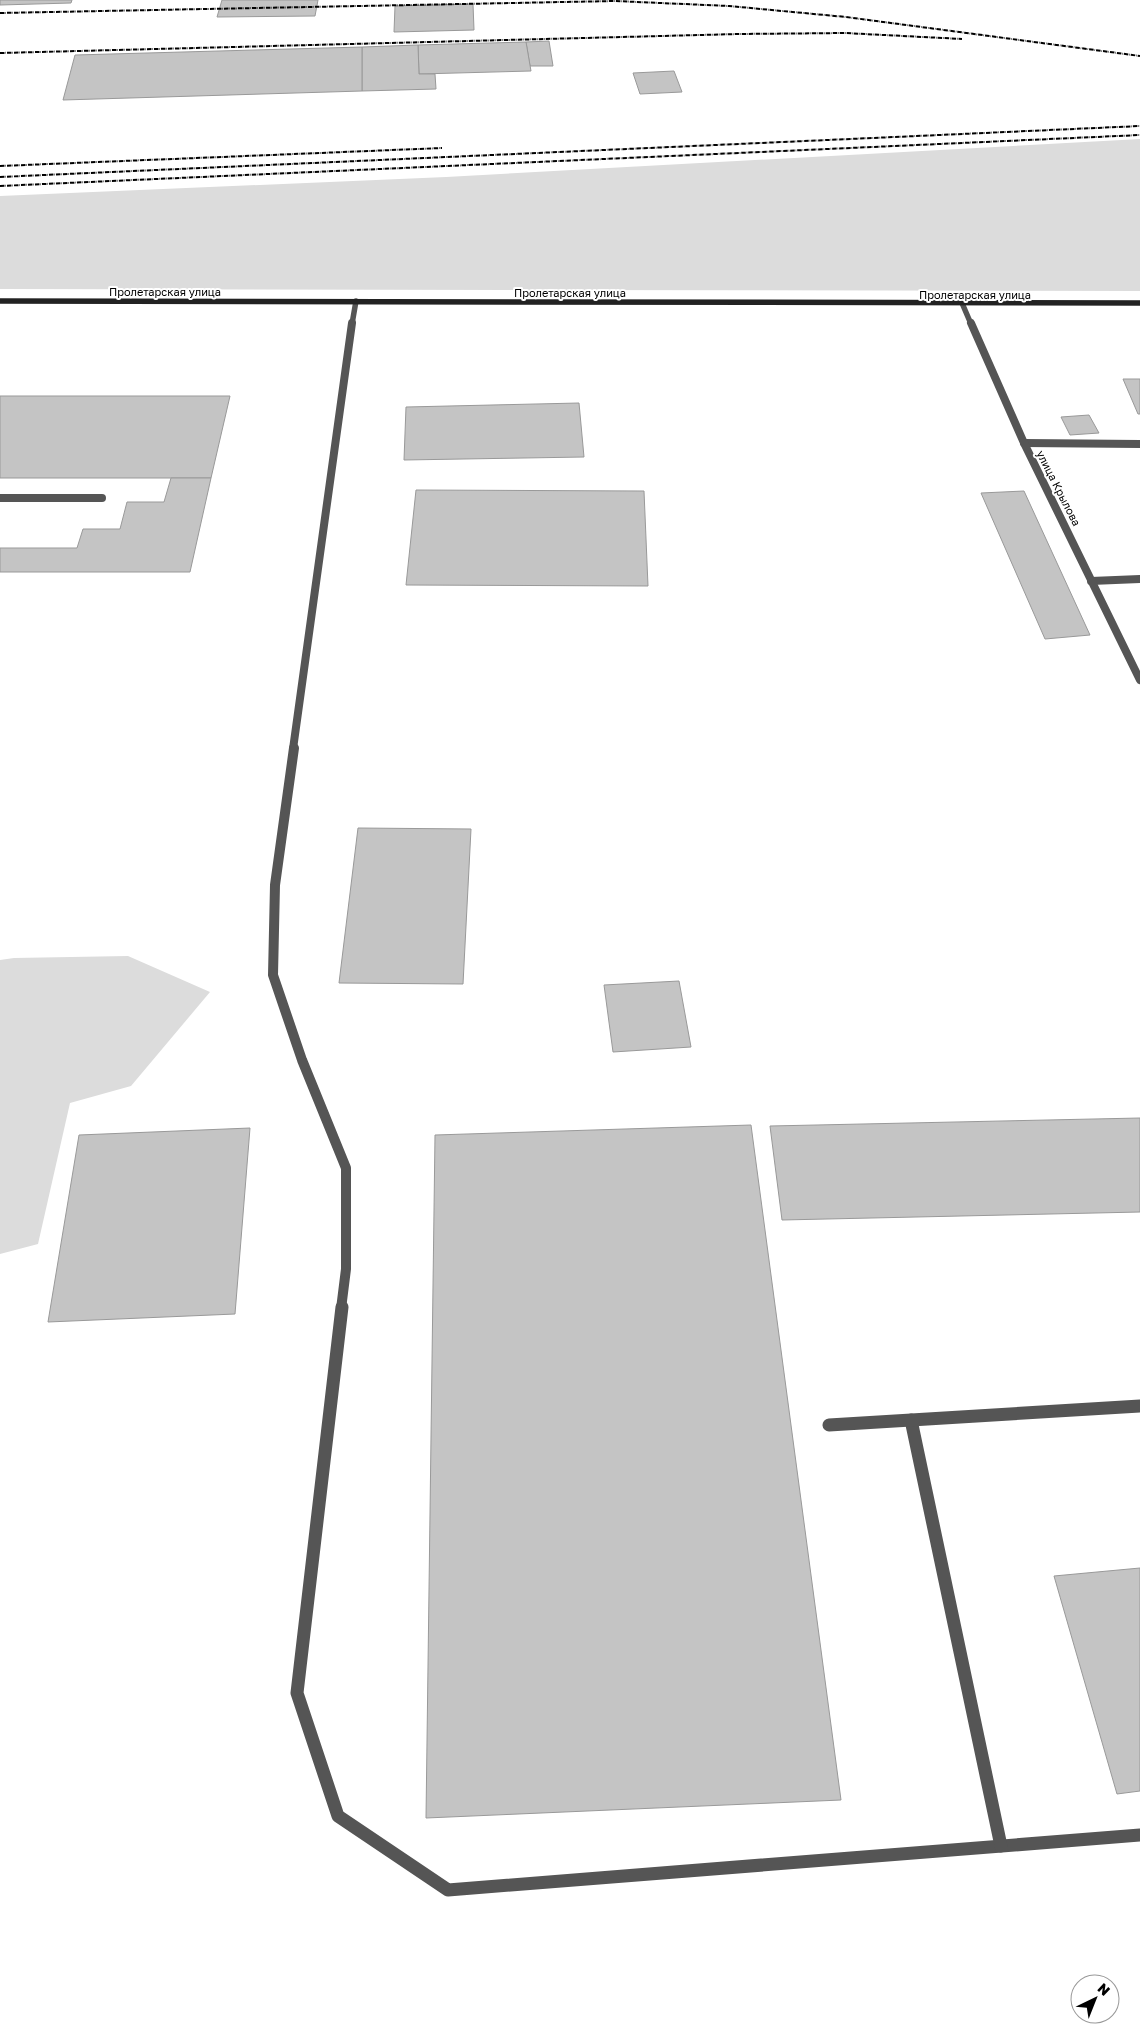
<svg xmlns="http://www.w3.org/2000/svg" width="1140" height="2044" font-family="'Golos Text',sans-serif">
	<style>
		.green { fill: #dcdcdc }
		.building { fill: #c4c4c4; stroke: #999 }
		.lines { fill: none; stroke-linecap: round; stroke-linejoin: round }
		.lane-far3 { stroke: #555; stroke-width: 5.5 }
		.lane-far2 { stroke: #555; stroke-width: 8 }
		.lane-far1 { stroke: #555; stroke-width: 10 }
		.lane { stroke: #555; stroke-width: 13 }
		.street-far1 { stroke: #555; stroke-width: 5.5 }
		.street { stroke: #555; stroke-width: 8 }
		.secondary { stroke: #222; stroke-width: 5.5 }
		.rail { stroke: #000; stroke-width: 2; stroke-dasharray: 4.5 1 0.5 1; stroke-linecap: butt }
		.labels { text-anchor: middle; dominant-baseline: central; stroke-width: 4; stroke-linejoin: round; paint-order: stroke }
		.far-street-label { font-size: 11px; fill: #000; stroke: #fff }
	</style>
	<rect width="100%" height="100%" fill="#fff"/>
	<g class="green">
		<path d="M 1140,139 L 1140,291 L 0,289 L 0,196 L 446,177 Z"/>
		<path d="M 128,956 L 210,992 L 131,1086 L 70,1103 L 38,1244 L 0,1254 L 0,960 L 14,958 Z"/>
	</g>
	<g class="building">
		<path d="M 0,0 L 72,0 L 71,3 L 0,5 Z"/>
		<path d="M 222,0 L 318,0 L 315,16 L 217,17 Z"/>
		<path d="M 473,4 L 474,30 L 394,32 L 395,6 Z"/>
		<path d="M 549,41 L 553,66 L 530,66 L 526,42 Z"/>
		<path d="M 526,42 L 531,71 L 419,74 L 418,45 Z"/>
		<path d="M 418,45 L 419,74 L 435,74 L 436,89 L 362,91 L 362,47 Z"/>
		<path d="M 362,47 L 362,91 L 63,100 L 75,55 Z"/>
		<path d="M 674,71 L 682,92 L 640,94 L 633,73 Z"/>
		<path d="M 1123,379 L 1140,379 L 1140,414 L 1138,414 Z"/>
		<path d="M 0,396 L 230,396 L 211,478 L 0,478 Z"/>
		<path d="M 579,403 L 584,457 L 404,460 L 406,407 Z"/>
		<path d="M 1089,415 L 1099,433 L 1070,435 L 1061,417 Z"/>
		<path d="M 171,478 L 211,478 L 190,572 L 0,572 L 0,548 L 77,548 L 83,529 L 120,529 L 127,502 L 164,502 Z"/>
		<path d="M 416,490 L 644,491 L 648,586 L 406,585 Z"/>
		<path d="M 1024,491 L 1090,635 L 1045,639 L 981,493 Z"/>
		<path d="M 358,828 L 471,829 L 463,984 L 339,983 Z"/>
		<path d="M 679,981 L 691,1047 L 613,1052 L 604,985 Z"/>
		<path d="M 1140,1118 L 1140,1212 L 782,1220 L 770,1126 Z"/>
		<path d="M 751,1125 L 841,1800 L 426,1818 L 435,1135 Z"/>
		<path d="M 250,1128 L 235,1314 L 48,1322 L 79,1135 Z"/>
		<path d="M 1140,1568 L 1140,1791 L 1117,1794 L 1054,1576 Z"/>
	</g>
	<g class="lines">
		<path class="lane-far3" d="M 352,324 L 356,301"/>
		<g class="lane-far2">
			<path d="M 1024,443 L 1140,444"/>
			<path d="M 0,498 L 102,498"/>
			<path d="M 1091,581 L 1140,579"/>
			<path d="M 293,749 L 352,323"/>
		</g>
		<path class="lane-far1" d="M 294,748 L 275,885 L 273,975 L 302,1060 L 346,1168 L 346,1269 L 341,1309"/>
		<g class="lane">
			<path d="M 342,1307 L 297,1693 L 338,1816 L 448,1890 L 1140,1835"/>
			<path d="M 911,1420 L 1001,1846"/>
			<path d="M 829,1425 L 1140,1406"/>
		</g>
		<path class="street-far1" d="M 962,303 L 971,324"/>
		<path class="street" d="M 971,323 L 1024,443 L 1140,680"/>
		<path class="secondary" d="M 0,301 L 1140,303"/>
		<g class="rail">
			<path d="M 0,13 L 615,1 L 729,6 L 846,17 L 1140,56"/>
			<path d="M 0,53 L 739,34 L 845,33 L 962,39"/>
			<path d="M 0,166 L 442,148"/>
			<path d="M 0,177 L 1140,126"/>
			<path d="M 0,186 L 1140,135"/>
		</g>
	</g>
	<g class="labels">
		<g class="far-street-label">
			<text x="165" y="291">Пролетарская улица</text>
			<text x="570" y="292">Пролетарская улица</text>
			<text x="975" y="294">Пролетарская улица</text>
			<text transform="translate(1059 488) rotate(63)">улица Крылова</text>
		</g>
	</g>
	<g transform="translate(1095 1999) rotate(43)"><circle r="24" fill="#ffffff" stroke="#999999"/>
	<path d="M0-4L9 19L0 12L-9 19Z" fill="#000000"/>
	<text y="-8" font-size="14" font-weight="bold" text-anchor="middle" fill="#000000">N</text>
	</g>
</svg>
